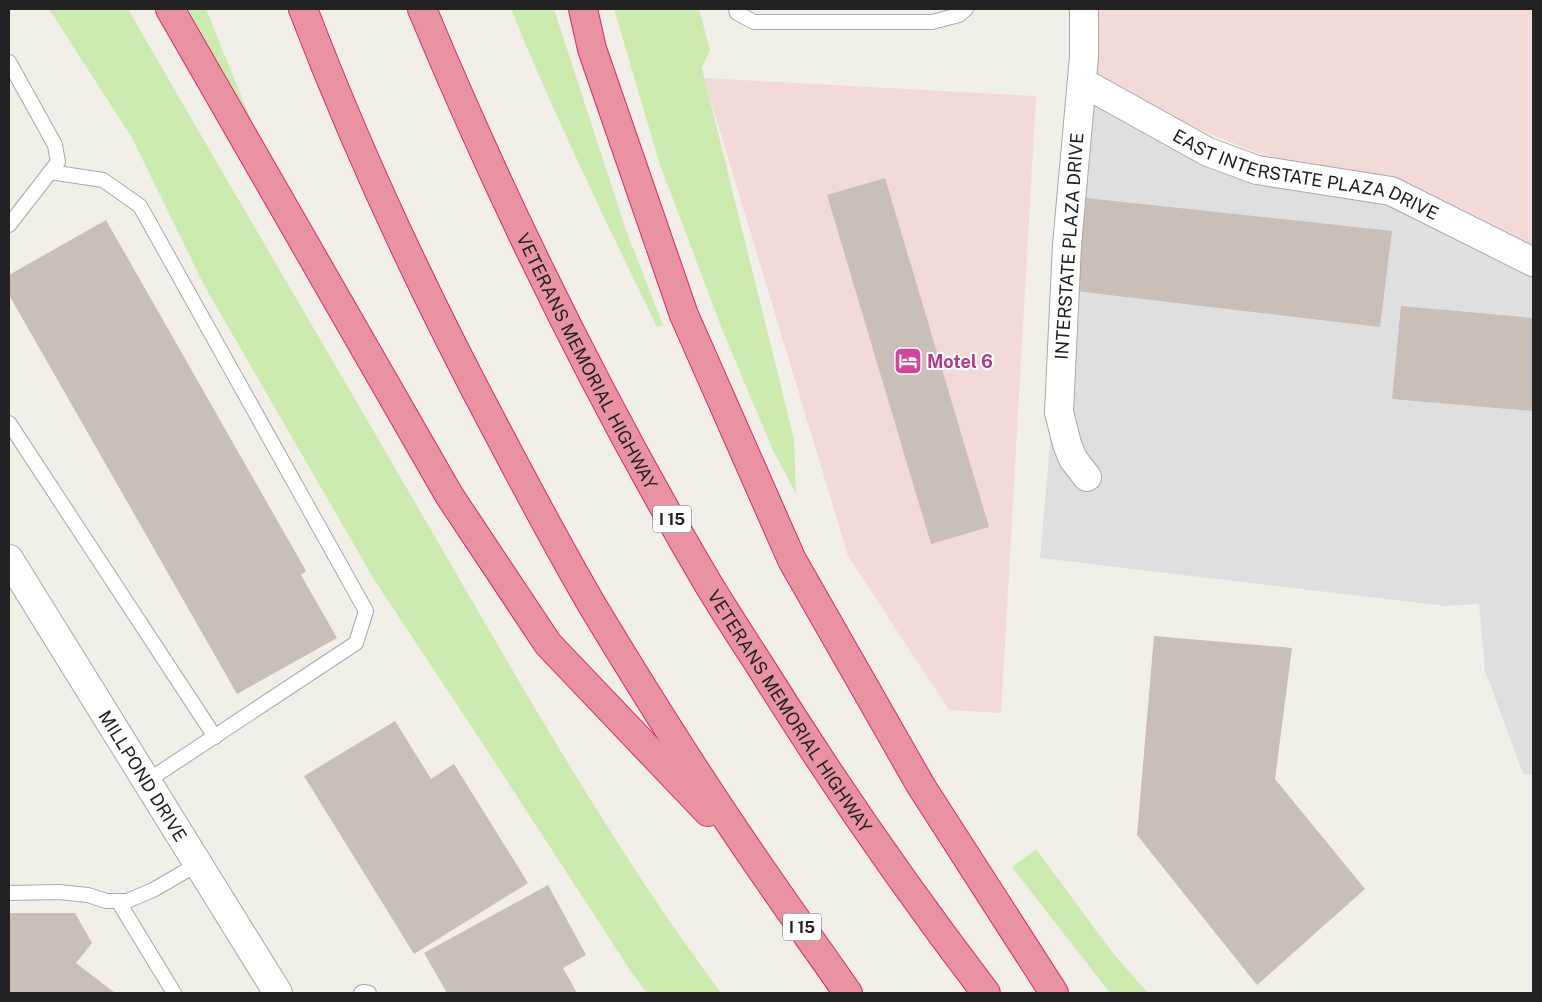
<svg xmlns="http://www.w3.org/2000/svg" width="1542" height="1002" font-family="'Public Sans',sans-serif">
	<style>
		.residential { fill: #e0dfdf }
		.commercial { fill: #f2dad9 }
		.grass { fill: #cdebb0 }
		.building { fill: #c7bfb8 }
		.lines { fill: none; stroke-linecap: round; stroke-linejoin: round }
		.service-casing { stroke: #a9a9a9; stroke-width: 16 }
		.minor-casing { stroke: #a9a9a9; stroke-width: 30 }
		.motorway-casing { stroke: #dc2a67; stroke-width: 30 }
		.service { stroke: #fff; stroke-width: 14 }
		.minor { stroke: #fff; stroke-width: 28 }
		.motorway { stroke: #e892a2; stroke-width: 28 }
		.labels { text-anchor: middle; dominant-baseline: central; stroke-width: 4; stroke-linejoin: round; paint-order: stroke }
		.shield { fill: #fff; stroke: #646464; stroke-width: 1 }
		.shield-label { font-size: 16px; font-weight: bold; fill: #222 }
		.street-label { font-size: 18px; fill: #222; stroke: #fff }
		.hotel-label { font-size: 18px; font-weight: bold; fill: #b23c85; stroke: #fff; text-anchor: start }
	</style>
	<rect width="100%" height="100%" fill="#f2efe9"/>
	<path class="residential" d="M 1082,82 L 1208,152 L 1391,191 L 1533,262 L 1533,775 L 1523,774 L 1485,670 L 1479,604 L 1445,606 L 1040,558 Z"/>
	<g class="commercial">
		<path d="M 1082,9 L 1533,9 L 1533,264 L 1082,82 Z"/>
		<path d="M 704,78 L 1036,96 L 1001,713 L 949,710 L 848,556 Z"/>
	</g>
	<g class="grass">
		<path d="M 49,9 L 128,9 C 227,181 328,352 427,523 C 520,683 611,845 721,993 L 647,993 L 632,973 L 481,741 L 375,581 L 205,287 L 132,138 Z"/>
		<path d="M 188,9 L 206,9 L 255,130 L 249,128 Z"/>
		<path d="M 511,9 L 554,9 L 626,230 L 663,325 L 657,327 C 606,222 555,117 511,9 Z"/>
		<path d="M 614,9 L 699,9 L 710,50 L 702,68 L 794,439 L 796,494 L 772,448 L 724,334 L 660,165 Z"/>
		<path d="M 1036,849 L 1112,952 L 1148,993 L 1110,993 L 1012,867 Z"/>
	</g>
	<g class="building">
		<path d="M 885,178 L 989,527 L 931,544 L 827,195 Z"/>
		<path d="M 1086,198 L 1392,231 L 1380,327 L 1075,291 Z"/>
		<path d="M 106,220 L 306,571 L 301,575 L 337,638 L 237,694 L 9,295 L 9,275 Z"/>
		<path d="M 1401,306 L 1533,318 L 1533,411 L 1392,399 Z"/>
		<path d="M 1154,636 L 1292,648 L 1275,779 L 1365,889 L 1257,985 L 1137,835 Z"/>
		<path d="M 395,721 L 431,779 L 454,764 L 528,883 L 414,954 L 304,776 Z"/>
		<path d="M 548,885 L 586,955 L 563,968 L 577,993 L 447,993 L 424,953 Z"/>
		<path d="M 9,913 L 75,913 L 92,943 L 76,963 L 115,993 L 9,993 Z"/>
	</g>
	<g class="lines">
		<defs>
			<g id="service">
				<path d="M 736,9 L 737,13 L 754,22 L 932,22 L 959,15 L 966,9"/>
				<path d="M 9,62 L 55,145 L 58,162 L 9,225"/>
				<path d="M 50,172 L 103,180 L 140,206 L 366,611 L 356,643 L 147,781"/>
				<path d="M 9,423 L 215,737"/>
				<path d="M 9,893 L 59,892 L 88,895 L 106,901 L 127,901 L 153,890 L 198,864"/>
				<path d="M 118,901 L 174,993"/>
				<path d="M 361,993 L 363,992 L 369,993"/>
			</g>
			<g id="minor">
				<path d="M 1084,9 L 1084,57 L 1067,245 L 1059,412 L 1067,444 L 1073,459 L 1087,477"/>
				<path id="s1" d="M 1082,82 L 1208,152 L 1257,170 L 1391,191 L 1533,262"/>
				<path id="s2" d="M 9,559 L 278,993"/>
			</g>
			<g id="motorway">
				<path d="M 170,9 L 449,495 L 548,644 L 708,812"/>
				<path d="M 303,9 C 358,153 424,294 497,431 C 528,490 559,548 592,605 C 645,693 699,779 757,863 C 787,907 818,950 848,993"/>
				<path id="s3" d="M 422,9 C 505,208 600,401 710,587 C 726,613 742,638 759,664 C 829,777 905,887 986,993"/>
				<path d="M 583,9 L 592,49 L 684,315 L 792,560 L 921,786 L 1054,993"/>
			</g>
		</defs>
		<use href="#service" class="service-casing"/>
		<use href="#minor" class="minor-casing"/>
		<use href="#motorway" class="motorway-casing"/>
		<use href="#service" class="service"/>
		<use href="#minor" class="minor"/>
		<use href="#motorway" class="motorway"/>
	</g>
	<defs>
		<symbol id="hotel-square" viewBox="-11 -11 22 22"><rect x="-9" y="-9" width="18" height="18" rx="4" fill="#d1479c" stroke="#fff"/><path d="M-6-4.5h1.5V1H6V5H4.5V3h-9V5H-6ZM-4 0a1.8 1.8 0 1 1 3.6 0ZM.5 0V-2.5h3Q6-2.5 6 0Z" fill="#fff"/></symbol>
	</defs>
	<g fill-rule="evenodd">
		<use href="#hotel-square" x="892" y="345" width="32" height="32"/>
	</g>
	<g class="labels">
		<g class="shield">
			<rect x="653" y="505.5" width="38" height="27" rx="4"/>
			<rect x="783" y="913.5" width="38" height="27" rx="4"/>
		</g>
		<g class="shield-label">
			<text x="672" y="519">I 15</text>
			<text x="802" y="927">I 15</text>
		</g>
		<g class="street-label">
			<text stroke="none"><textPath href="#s1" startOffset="245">EAST INTERSTATE PLAZA DRIVE</textPath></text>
			<text transform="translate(1069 246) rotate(-86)">INTERSTATE PLAZA DRIVE</text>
			<text stroke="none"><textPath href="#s3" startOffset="389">VETERANS MEMORIAL HIGHWAY</textPath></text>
			<text stroke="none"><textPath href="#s3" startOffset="794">VETERANS MEMORIAL HIGHWAY</textPath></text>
			<text stroke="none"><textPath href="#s2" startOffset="255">MILLPOND DRIVE</textPath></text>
		</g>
		<g class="hotel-label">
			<text x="927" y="361">Motel 6</text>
		</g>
	</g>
	<rect width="1542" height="1002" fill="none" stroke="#222222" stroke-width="20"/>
</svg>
